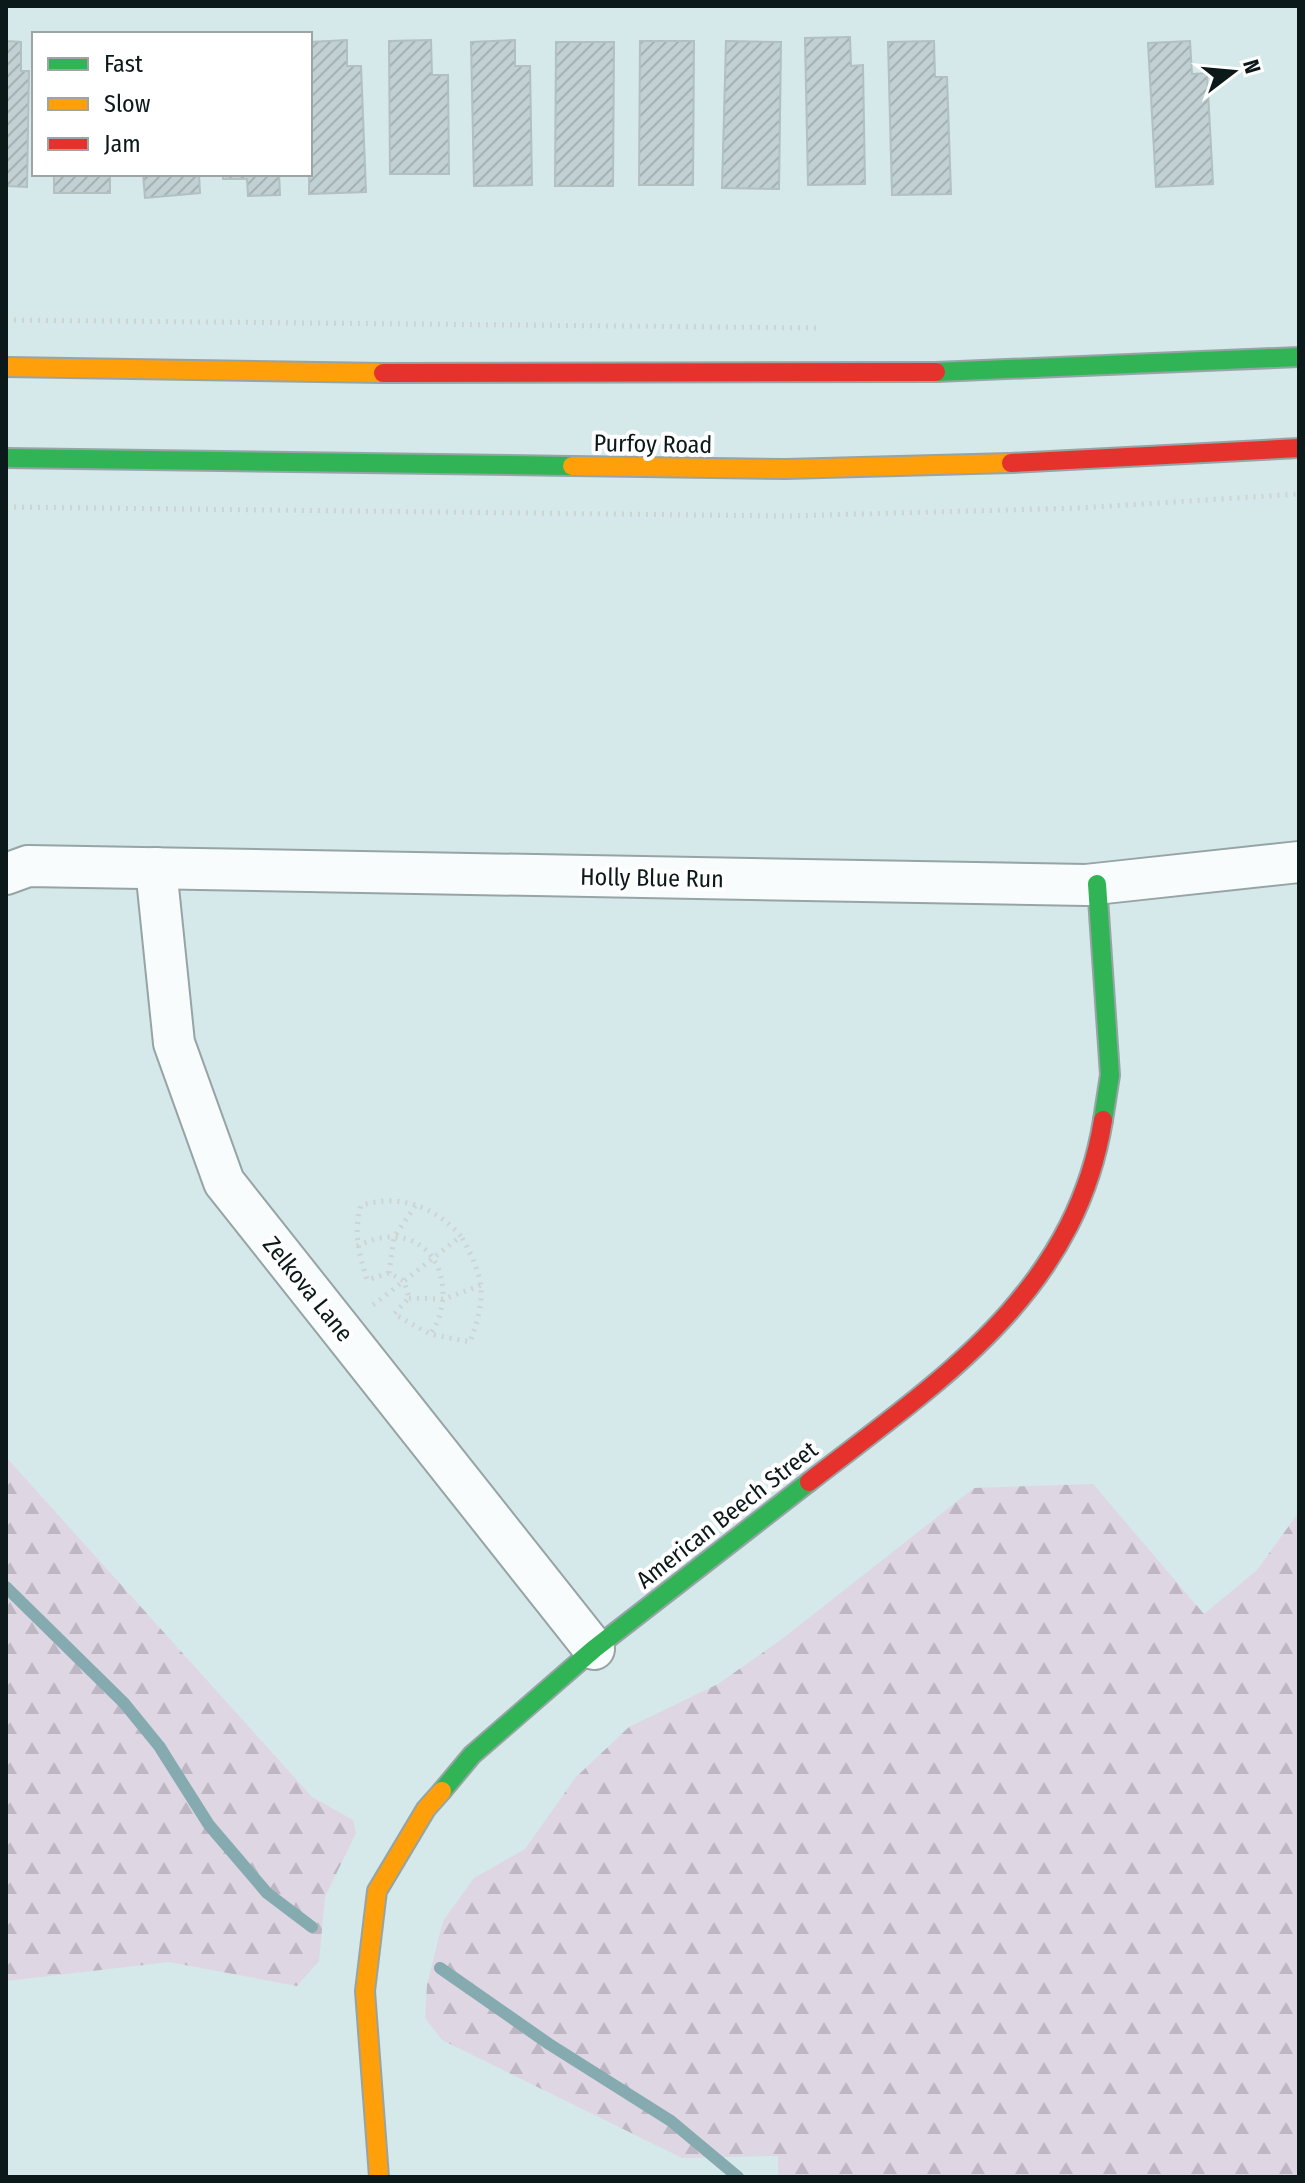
<svg xmlns="http://www.w3.org/2000/svg" width="1305" height="2183" font-family="'Fira Sans Condensed',sans-serif">
	<style>
		.forest { fill: url(#forest-firs) }
		.lines { fill: none; stroke-linecap: round; stroke-linejoin: round }
		.stream { stroke: #85abb1; stroke-width: 12 }
		.building { fill: url(#building-hatch); stroke: #b2c0c2; stroke-width: 2 }
		.street-casing { stroke: #96a4a6; stroke-width: 44 }
		.fast-casing { stroke: #96a4a6; stroke-width: 22 }
		.slow-casing { stroke: #96a4a6; stroke-width: 22 }
		.jam-casing { stroke: #96a4a6; stroke-width: 22 }
		.path { stroke: #ced4d4; stroke-width: 5; stroke-dasharray: 2 6; stroke-linecap: butt }
		.street { stroke: #f9fcfc; stroke-width: 40 }
		.fast { stroke: #30b455; stroke-width: 18 }
		.slow { stroke: #ff9f0a; stroke-width: 18 }
		.jam { stroke: #e5322d; stroke-width: 18 }
		.labels { text-anchor: middle; dominant-baseline: central; stroke-width: 8; stroke-linejoin: round; paint-order: stroke }
		.street-label { font-size: 24px; fill: #0c191a; stroke: #fff }
	</style>
	<defs>
		<pattern id="forest-firs" width="22" height="20" patternUnits="userSpaceOnUse" patternTransform="scale(2)"><rect width="22" height="20" fill="#dfd6e4"/><path d="M5 1l3.5 6h-7zM16 11l3.5 6h-7z" fill="#beb7c3"/></pattern>
		<pattern id="building-hatch" width="6" height="6" patternUnits="userSpaceOnUse" patternTransform="scale(2)"><rect width="6" height="6" fill="#c1d0d2"/><path d="M-1 1l2-2M0 6l6-6M5 7l2-2" fill="none" stroke="#a5b2b4"/></pattern>
	</defs>
	<rect width="100%" height="100%" fill="#d5e8ea"/>
	<g class="forest">
		<path d="M 6,1457 L 312,1797 L 353,1820 L 356,1833 L 325,1897 L 319,1961 L 297,1986 L 169,1962 L 6,1981 Z"/>
		<path d="M 1093,1484 L 1204,1614 L 1257,1570 L 1299,1512 L 1299,2177 L 778,2177 L 778,2156 L 682,2158 L 442,2040 L 425,2018 L 427,1985 L 443,1921 L 474,1878 L 525,1849 L 576,1777 L 629,1727 L 718,1684 L 782,1639 L 974,1488 Z"/>
	</g>
	<g class="lines">
		<g class="stream">
			<path d="M 6,1587 L 124,1703 L 159,1746 L 209,1825 L 267,1893 L 312,1927"/>
			<path d="M 440,1968 L 549,2044 L 671,2121 L 738,2177"/>
		</g>
	</g>
	<g class="building">
		<path d="M 850,37 L 851,66 L 863,65 L 865,184 L 808,185 L 805,38 Z"/>
		<path d="M 347,40 L 347,66 L 361,66 L 366,192 L 309,194 L 310,42 Z"/>
		<path d="M 431,40 L 432,75 L 448,75 L 449,174 L 390,174 L 389,41 Z"/>
		<path d="M 515,40 L 515,66 L 530,66 L 532,185 L 474,186 L 471,42 Z"/>
		<path d="M 6,41 L 21,42 L 21,71 L 29,71 L 27,187 L 6,186 Z"/>
		<path d="M 640,41 L 694,41 L 693,185 L 639,185 Z"/>
		<path d="M 726,41 L 781,42 L 779,189 L 722,188 Z"/>
		<path d="M 934,41 L 935,77 L 947,77 L 951,194 L 892,195 L 888,42 Z"/>
		<path d="M 1190,41 L 1192,74 L 1207,73 L 1213,184 L 1156,187 L 1148,43 Z"/>
		<path d="M 556,42 L 614,42 L 613,186 L 555,186 Z"/>
		<rect x="54" y="174" width="56" height="19"/>
		<path d="M 143,174 L 199,174 L 200,193 L 145,198 Z"/>
		<path d="M 223,174 L 279,174 L 280,195 L 248,196 L 247,179 L 223,179 Z"/>
	</g>
	<g class="lines">
		<defs>
			<g id="street">
				<path d="M 156,868 L 174,1043 L 224,1182 L 594,1649"/>
				<path d="M 6,874 L 28,866 L 1086,885 L 1299,862"/>
			</g>
			<g id="fast">
				<path d="M 936,372 L 1299,357"/>
				<path d="M 6,458 L 572,466"/>
				<path d="M 1097,884 L 1110,1075 L 1103,1120"/>
				<path d="M 442,1791 L 472,1755 L 594,1649 L 809,1482"/>
			</g>
			<g id="slow">
				<path d="M 6,367 L 383,373"/>
				<path d="M 572,466 L 785,469 L 1011,463"/>
				<path d="M 379,2177 L 365,1991 L 377,1891 L 426,1809 L 442,1791"/>
			</g>
			<g id="jam">
				<path d="M 383,373 L 936,372"/>
				<path d="M 1011,463 L 1299,448"/>
				<path d="M 809,1482 C 938,1382 1075,1294 1103,1120"/>
			</g>
		</defs>
		<use href="#street" class="street-casing"/>
		<use href="#fast" class="fast-casing"/>
		<use href="#slow" class="slow-casing"/>
		<use href="#jam" class="jam-casing"/>
		<g class="path">
			<path d="M 6,320 L 822,328"/>
			<path d="M 6,507 L 786,516 L 1080,508 L 1299,494"/>
			<path d="M 357,1246 C 369,1241 381,1236 394,1237 C 444,1239 455,1301 430,1334"/>
			<path d="M 389,1273 L 394,1237 L 416,1205"/>
			<path d="M 409,1298 L 444,1299 L 482,1285"/>
			<path d="M 373,1305 C 403,1282 432,1259 461,1236 C 434,1206 400,1194 361,1205 C 353,1233 359,1253 367,1280 L 389,1273 L 404,1281 L 409,1298 L 394,1314 L 430,1334 L 470,1342 C 487,1296 485,1279 461,1236"/>
		</g>
		<use href="#street" class="street"/>
		<use href="#fast" class="fast"/>
		<use href="#slow" class="slow"/>
		<use href="#jam" class="jam"/>
	</g>
	<g class="labels">
		<g class="street-label">
			<text transform="translate(653 444) rotate(1)">Purfoy Road</text>
			<text transform="translate(652 878) rotate(1)">Holly Blue Run</text>
			<text transform="translate(308 1289) rotate(51)">Zelkova Lane</text>
			<text transform="translate(727 1515) rotate(-38)">American Beech Street</text>
		</g>
	</g>
	<rect width="1305" height="2183" fill="none" stroke="#0c191a" stroke-width="16"/>
	<rect x="32" y="32" width="280" height="144" fill="#ffffff" stroke="#9ea3a3" stroke-width="2"/>
	<rect x="48" y="58" width="40" height="12" fill="#30b455" stroke="#9ea3a3" stroke-width="2"/>
	<text x="104" y="72" font-size="24" fill="#0c191a">Fast</text>
	<rect x="48" y="98" width="40" height="12" fill="#ff9f0a" stroke="#9ea3a3" stroke-width="2"/>
	<text x="104" y="112" font-size="24" fill="#0c191a">Slow</text>
	<rect x="48" y="138" width="40" height="12" fill="#e5322d" stroke="#9ea3a3" stroke-width="2"/>
	<text x="104" y="152" font-size="24" fill="#0c191a">Jam</text>
	<g transform="translate(1233 72) rotate(74)" stroke="#ffffff" stroke-width="6" paint-order="stroke">
	<path d="M0-6L14 30L0 20L-14 30Z" fill="#0c191a"/>
	<text y="-12" font-size="22" font-weight="bold" text-anchor="middle" fill="#0c191a">N</text>
	</g>
</svg>
